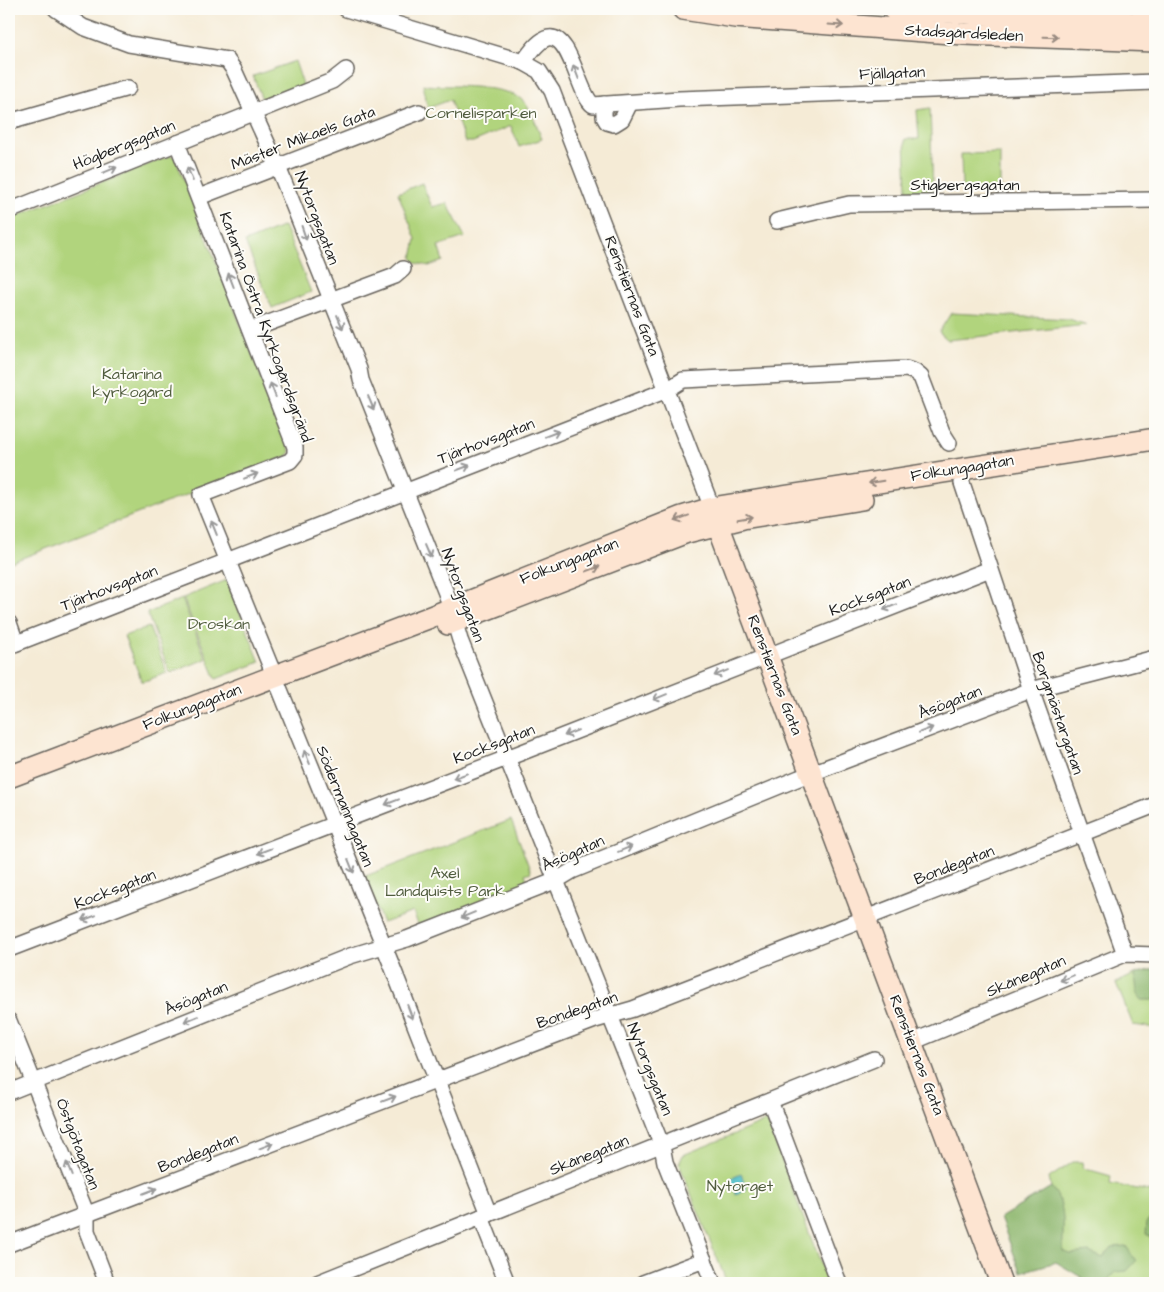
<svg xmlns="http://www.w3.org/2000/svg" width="1164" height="1292" font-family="'Architects Daughter',sans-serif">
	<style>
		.green { fill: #b1d47d; stroke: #66784c }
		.forest { fill: #8cb66c; stroke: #546944 }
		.water { fill: #51bfc9; stroke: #366e72 }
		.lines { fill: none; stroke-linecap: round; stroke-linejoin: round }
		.street-casing { stroke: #68645d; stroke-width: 18 }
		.secondary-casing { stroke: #68645d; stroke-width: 24 }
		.street { stroke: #fff; stroke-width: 15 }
		.secondary { stroke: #fde4d1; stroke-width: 21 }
		.oneway { stroke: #988a80 }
		.oneway2 { stroke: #999 }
		.labels { text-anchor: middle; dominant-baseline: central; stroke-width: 4; stroke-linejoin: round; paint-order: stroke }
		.street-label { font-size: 16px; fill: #1c1c1c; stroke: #fdfcf7 }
		.park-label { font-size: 16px; fill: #505c3e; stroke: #fdfcf7 }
	</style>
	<rect width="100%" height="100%" fill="#fdfcf7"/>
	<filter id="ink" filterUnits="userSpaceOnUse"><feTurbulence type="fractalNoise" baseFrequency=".02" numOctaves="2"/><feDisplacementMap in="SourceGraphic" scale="10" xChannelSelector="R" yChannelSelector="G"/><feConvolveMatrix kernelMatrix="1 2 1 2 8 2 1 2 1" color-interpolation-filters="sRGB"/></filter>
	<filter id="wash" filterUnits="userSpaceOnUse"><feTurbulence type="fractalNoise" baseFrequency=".0096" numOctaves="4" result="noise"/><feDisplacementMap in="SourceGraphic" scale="20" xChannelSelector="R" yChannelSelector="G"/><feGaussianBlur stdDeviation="1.12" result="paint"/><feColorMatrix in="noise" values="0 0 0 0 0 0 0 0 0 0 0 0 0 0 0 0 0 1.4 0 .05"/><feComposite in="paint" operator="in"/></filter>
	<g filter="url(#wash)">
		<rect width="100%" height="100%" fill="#f5ebd6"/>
		<g class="green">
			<path d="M 295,61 L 304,88 L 263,102 L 253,76 Z"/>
			<path d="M 423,85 C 447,87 510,83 525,103 C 533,113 537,128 542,139 L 519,147 L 511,126 L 473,142 L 465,142 L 450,100 L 428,108 Z"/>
			<path d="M 930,108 L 933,191 L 907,191 L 905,139 L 919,139 L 917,110 Z"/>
			<path d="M 1000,153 L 1000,189 L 962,189 L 961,154 Z"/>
			<path d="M 170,156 L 175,157 L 290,451 L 288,456 L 9,563 L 9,219 Z"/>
			<path d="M 422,183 L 432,207 L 447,203 L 465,237 L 438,246 L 443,261 L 429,266 L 416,263 L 412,258 L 416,239 L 398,193 Z"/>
			<path d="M 284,226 L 311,292 L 272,308 L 245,242 Z"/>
			<path d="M 951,313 L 1069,319 L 1087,325 L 948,340 L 939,332 Z"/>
			<path d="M 227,580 L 260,662 L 216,679 L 183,598 Z"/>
			<path d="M 182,599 L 206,659 L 170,673 L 147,613 Z"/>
			<path d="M 149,627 L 167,673 L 142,682 L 124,636 Z"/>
			<path d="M 511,820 L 531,872 L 525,874 L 529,885 L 420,929 L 413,912 L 383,923 L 363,877 Z"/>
			<path d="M 1149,970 L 1155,970 L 1155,1028 L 1133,1025 L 1116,983 L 1135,974 Z"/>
			<path d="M 767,1121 L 828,1283 L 727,1283 L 679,1164 L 683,1155 Z"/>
			<path d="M 1073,1162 L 1082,1162 L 1083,1168 L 1111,1176 L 1110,1184 L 1155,1192 L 1155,1283 L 1091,1283 L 1056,1262 L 1021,1272 L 1000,1218 L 1051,1187 L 1049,1178 Z"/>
		</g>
		<g class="forest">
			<path d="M 1149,970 L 1155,970 L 1155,1000 L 1141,1000 L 1137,992 L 1135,974 Z"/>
			<path d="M 1051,1187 C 1068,1206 1062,1228 1063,1251 L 1070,1254 L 1089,1252 L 1103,1258 L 1112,1247 L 1126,1246 L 1136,1261 L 1127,1271 L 1115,1272 L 1105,1283 L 1091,1283 L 1056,1262 L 1021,1272 L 1000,1218 Z"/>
			<path d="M 1155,1213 L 1155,1238 L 1153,1239 L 1146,1234 L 1147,1221 Z"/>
		</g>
		<path class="water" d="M 741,1174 L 747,1189 L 736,1194 L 730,1179 Z"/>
	</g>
	<g filter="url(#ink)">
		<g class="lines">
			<defs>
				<g id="street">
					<path d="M 56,9 L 83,27 L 129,44 L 227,60 L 234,70 L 278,167 L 359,369 L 361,380 L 446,593 L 460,640 L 662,1146 L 665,1162 L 713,1283"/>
					<path d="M 346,9 L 523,62 L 539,71 L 552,91 L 712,508"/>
					<path d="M 523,62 C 529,55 538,40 548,38 C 571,33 578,94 593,105 L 679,99 L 1155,82"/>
					<path d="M 604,104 L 604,117 L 607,122 L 614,124 L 622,119 L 630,103"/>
					<path d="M 9,122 L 128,88"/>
					<path d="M 177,143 L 295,447 L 295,455 L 290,461 L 201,495 L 390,961 L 489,1214"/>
					<path d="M 199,197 L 419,112"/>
					<path d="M 9,211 L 332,81 L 346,70"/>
					<path d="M 777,221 L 849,204 L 1155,200"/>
					<path d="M 250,330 L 395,276 L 403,269"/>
					<path d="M 962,483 L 1031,690 L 1125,954"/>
					<path d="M 9,623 L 16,643"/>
					<path d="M 9,646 L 667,390 L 683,380 L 906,369 L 915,372 L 921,377 L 942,432 L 949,443"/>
					<path d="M 9,949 L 520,753 L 990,569"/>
					<path d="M 9,1021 L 87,1215 L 87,1231 L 107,1283"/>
					<path d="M 912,1042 L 1125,954 L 1155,955"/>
					<path d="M 9,1092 L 350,956 L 407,939 L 557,880 L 572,871 L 799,778 L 1031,690 L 1155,658"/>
					<path d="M 770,1101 L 839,1283"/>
					<path d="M 481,1217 L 507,1283"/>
					<path d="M 9,1244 L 595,1020 L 633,1009 L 1155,805"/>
					<path d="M 317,1283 L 874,1059"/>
					<path d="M 643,1283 L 704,1260"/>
				</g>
				<g id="secondary">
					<path d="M 683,9 L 735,17 L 964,34 L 1155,41"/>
					<path d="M 893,9 L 1155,24"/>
					<path d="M 713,511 L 1001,1283"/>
					<path d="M 448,624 L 687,532 L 743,518 L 862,499"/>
					<path d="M 9,777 L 428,618 L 682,517 L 712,508 L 1155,439"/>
				</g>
			</defs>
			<use href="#street" class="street-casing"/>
			<use href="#secondary" class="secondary-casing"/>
			<use href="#street" class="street"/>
			<use href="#secondary" class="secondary"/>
		</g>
		<defs><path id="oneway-shaft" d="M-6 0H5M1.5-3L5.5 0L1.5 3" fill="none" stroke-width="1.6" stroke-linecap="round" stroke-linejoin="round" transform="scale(1.25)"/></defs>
		<g class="oneway">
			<use href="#oneway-shaft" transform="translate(836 25) rotate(4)"/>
			<use href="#oneway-shaft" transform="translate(1051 37) rotate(2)"/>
			<use href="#oneway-shaft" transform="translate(876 482) rotate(171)"/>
			<use href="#oneway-shaft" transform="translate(682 518) rotate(160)"/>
			<use href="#oneway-shaft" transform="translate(745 518) rotate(-10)"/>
			<use href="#oneway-shaft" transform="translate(593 569) rotate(-21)"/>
		</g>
		<g class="oneway2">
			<use href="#oneway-shaft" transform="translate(576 72) rotate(-111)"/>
			<use href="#oneway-shaft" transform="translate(110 170) rotate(-22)"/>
			<use href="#oneway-shaft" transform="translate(190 174) rotate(-112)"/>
			<use href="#oneway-shaft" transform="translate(304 233) rotate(71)"/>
			<use href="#oneway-shaft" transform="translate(231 280) rotate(-111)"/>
			<use href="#oneway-shaft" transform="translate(340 322) rotate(67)"/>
			<use href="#oneway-shaft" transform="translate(273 390) rotate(-111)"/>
			<use href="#oneway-shaft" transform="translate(371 403) rotate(67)"/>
			<use href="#oneway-shaft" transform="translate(552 434) rotate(-21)"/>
			<use href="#oneway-shaft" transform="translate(463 468) rotate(-21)"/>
			<use href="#oneway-shaft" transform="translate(251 476) rotate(-21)"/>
			<use href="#oneway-shaft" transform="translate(214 528) rotate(-112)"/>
			<use href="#oneway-shaft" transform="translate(429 551) rotate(67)"/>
			<use href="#oneway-shaft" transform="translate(890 607) rotate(159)"/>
			<use href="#oneway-shaft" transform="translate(721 673) rotate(158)"/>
			<use href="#oneway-shaft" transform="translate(660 697) rotate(158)"/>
			<use href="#oneway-shaft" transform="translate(926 730) rotate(-21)"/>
			<use href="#oneway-shaft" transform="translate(571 733) rotate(158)"/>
			<use href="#oneway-shaft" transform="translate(307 757) rotate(-112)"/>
			<use href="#oneway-shaft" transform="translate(460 776) rotate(159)"/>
			<use href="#oneway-shaft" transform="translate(392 802) rotate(159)"/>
			<use href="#oneway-shaft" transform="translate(625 849) rotate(-22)"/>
			<use href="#oneway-shaft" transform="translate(264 851) rotate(159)"/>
			<use href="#oneway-shaft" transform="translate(351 866) rotate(68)"/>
			<use href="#oneway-shaft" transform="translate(468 915) rotate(158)"/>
			<use href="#oneway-shaft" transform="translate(89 918) rotate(159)"/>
			<use href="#oneway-shaft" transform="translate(1067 978) rotate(158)"/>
			<use href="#oneway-shaft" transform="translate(410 1012) rotate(69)"/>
			<use href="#oneway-shaft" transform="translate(191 1019) rotate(158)"/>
			<use href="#oneway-shaft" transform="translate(389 1099) rotate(-21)"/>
			<use href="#oneway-shaft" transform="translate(266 1146) rotate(-21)"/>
			<use href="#oneway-shaft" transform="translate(69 1169) rotate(-111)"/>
			<use href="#oneway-shaft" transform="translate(150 1191) rotate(-21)"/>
		</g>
	</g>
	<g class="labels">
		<g class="street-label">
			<text transform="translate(964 33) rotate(3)">Stadsgårdsleden</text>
			<text transform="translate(892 73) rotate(-2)">Fjällgatan</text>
			<text transform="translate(303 138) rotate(-21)">Mäster Mikaels Gata</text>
			<text transform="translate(124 145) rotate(-22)">Högbergsgatan</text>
			<text x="965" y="185">Stigbergsgatan</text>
			<text transform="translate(317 218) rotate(69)">Nytorgsgatan</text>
			<text transform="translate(632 296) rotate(69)">Renstiernas Gata</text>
			<text transform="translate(266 327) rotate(70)">Katarina Östra Kyrkogårdsgränd</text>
			<text transform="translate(486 441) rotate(-21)">Tjärhovsgatan</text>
			<text transform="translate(962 468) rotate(-9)">Folkungagatan</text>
			<text transform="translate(569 561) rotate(-21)">Folkungagatan</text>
			<text transform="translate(109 588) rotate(-21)">Tjärhovsgatan</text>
			<text transform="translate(463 595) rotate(70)">Nytorgsgatan</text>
			<text transform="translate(870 596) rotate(-21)">Kocksgatan</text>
			<text transform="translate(775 675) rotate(69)">Renstiernas Gata</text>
			<text transform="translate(950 702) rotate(-21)">Åsögatan</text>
			<text transform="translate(192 707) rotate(-21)">Folkungagatan</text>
			<text transform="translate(1058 713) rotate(71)">Borgmästargatan</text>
			<text transform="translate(494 744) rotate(-21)">Kocksgatan</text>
			<text transform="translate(345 806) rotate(68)">Södermannagatan</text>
			<text transform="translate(573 853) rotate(-24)">Åsögatan</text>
			<text transform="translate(954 865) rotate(-21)">Bondegatan</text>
			<text transform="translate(115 889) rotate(-21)">Kocksgatan</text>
			<text transform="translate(1026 976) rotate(-23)">Skånegatan</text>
			<text transform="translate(196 998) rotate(-22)">Åsögatan</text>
			<text transform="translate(577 1010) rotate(-19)">Bondegatan</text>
			<text transform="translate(917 1055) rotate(69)">Renstiernas Gata</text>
			<text transform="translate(650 1069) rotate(68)">Nytorgsgatan</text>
			<text transform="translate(78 1144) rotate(69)">Östgötagatan</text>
			<text transform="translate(198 1153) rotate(-21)">Bondegatan</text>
			<text transform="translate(589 1155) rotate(-22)">Skånegatan</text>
		</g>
		<g class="park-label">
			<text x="481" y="113">Cornelisparken</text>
			<text x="132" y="374">Katarina<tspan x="132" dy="18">kyrkogård</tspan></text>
			<text x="219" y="624">Droskan</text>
			<text x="445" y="873">Axel<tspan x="445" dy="18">Landquists Park</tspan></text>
			<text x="740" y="1186">Nytorget</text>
		</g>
	</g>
	<rect width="1164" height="1292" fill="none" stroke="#fdfcf7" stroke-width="30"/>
</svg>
